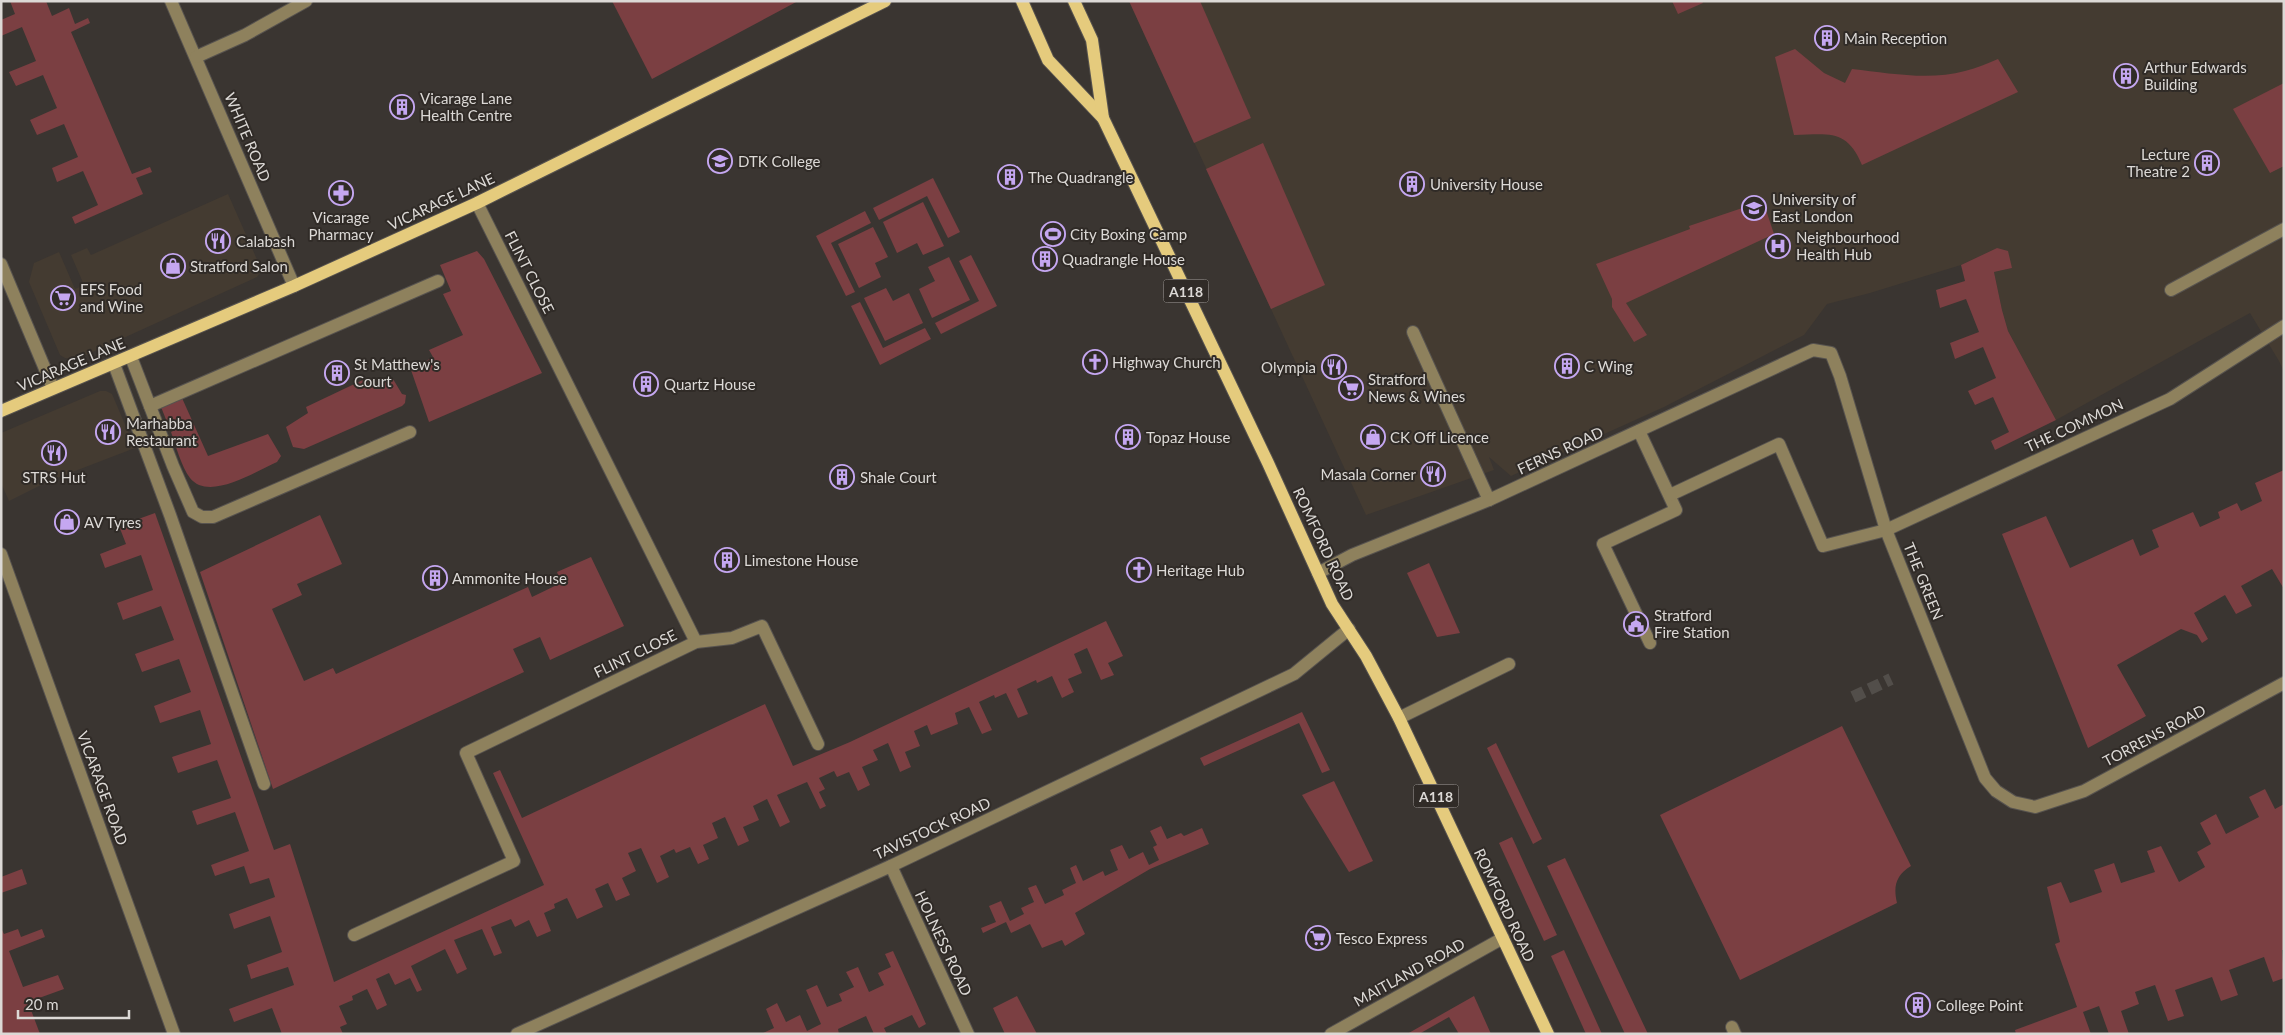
<svg xmlns="http://www.w3.org/2000/svg" width="2285" height="1035" font-family="Lato,sans-serif">
	<style>
		.built { fill: #443b31 }
		.green { fill: #7b3f42 }
		.lines { fill: none; stroke-linecap: round; stroke-linejoin: round }
		.minor-tunnel { stroke: #524e4a; stroke-width: 12; stroke-dasharray: 12 6; stroke-linecap: butt }
		.minor-casing { stroke: #57534f; stroke-width: 14 }
		.major-casing { stroke: #57534f; stroke-width: 14 }
		.minor { stroke: #8e815d; stroke-width: 12 }
		.major { stroke: #e5cb7d; stroke-width: 12 }
		.labels { text-anchor: middle; dominant-baseline: central; stroke-width: 4; stroke-linejoin: round; paint-order: stroke }
		.shield { fill: #302b27; stroke: #a8a5a2; stroke-width: 1 }
		.shield-label { font-size: 14px; font-weight: bold; fill: #dcd9d6 }
		.poi-label { font-size: 15px; fill: #dcd9d6; stroke: #302b27; text-anchor: start }
		.street-label { font-size: 15px; fill: #dcd9d6; stroke: #302b27 }
	</style>
	<rect width="100%" height="100%" fill="#3a3531"/>
	<g class="built">
		<path d="M 1129,1 L 2284,1 L 2284,372 L 2279,361 L 2250,313 L 2056,420 L 2008,331 L 2002,310 L 1994,272 L 2012,268 L 1997,248 L 1961,265 L 1870,293 L 1827,304 L 1804,335 L 1664,407 L 1511,476 L 1489,457 L 1494,470 L 1366,515 Z"/>
		<path d="M 228,194 L 259,264 L 260,273 L 257,277 L 84,356 L 72,359 L 65,358 L 60,355 L 29,282 L 34,263 L 59,252 L 75,289 L 84,285 L 71,255 L 87,248 L 91,255 Z"/>
		<path d="M 100,391 L 106,391 L 112,394 L 135,448 L 49,481 L 9,501 L 1,483 L 1,433 Z"/>
	</g>
	<g class="green">
		<path d="M 10,1 L 46,1 L 52,16 L 69,8 L 75,24 L 88,18 L 90,23 L 71,32 L 132,174 L 150,167 L 152,172 L 136,178 L 143,194 L 75,224 L 72,217 L 98,205 L 83,171 L 57,182 L 52,168 L 78,157 L 64,124 L 37,135 L 30,120 L 57,108 L 43,75 L 16,86 L 9,72 L 36,61 L 22,27 L 1,36 L 1,20 L 15,14 Z"/>
		<path d="M 612,1 L 798,1 L 652,79 Z"/>
		<path d="M 1129,1 L 1200,1 L 1251,118 L 1194,143 Z"/>
		<path d="M 1672,1 L 1702,1 L 1703,3 L 1678,14 Z"/>
		<path d="M 1795,49 L 1824,73 L 1845,83 L 1852,69 C 1889,73 1929,81 1965,71 C 1977,68 1988,63 1998,59 L 2018,92 L 1862,165 C 1847,129 1830,134 1794,135 L 1775,57 Z"/>
		<path d="M 2284,83 L 2284,166 L 2270,173 L 2233,109 Z"/>
		<path d="M 1263,143 L 1325,285 L 1271,309 L 1206,169 Z"/>
		<path d="M 933,178 L 960,232 L 948,238 L 927,196 L 879,220 L 873,208 Z"/>
		<path d="M 1763,201 L 1774,234 L 1626,303 L 1647,335 L 1634,342 L 1612,307 L 1612,299 L 1596,264 L 1690,229 L 1689,226 Z"/>
		<path d="M 923,202 L 944,246 L 923,255 L 917,243 L 897,253 L 883,222 Z"/>
		<path d="M 865,211 L 871,223 L 831,243 L 855,292 L 846,296 L 816,236 Z"/>
		<path d="M 873,227 L 888,257 L 875,263 L 881,277 L 859,288 L 838,244 Z"/>
		<path d="M 1997,248 L 2008,251 L 2012,268 L 1994,272 L 2002,310 L 2008,331 L 2056,420 L 1995,450 L 1991,441 L 2009,432 L 1993,397 L 1975,405 L 1968,391 L 1996,378 L 1983,347 L 1955,359 L 1950,343 L 1979,332 L 1966,299 L 1940,308 L 1936,290 L 1965,281 L 1961,265 Z"/>
		<path d="M 477,251 L 484,259 L 542,373 L 429,422 L 411,370 L 433,357 L 429,350 L 463,335 L 443,294 L 451,291 L 440,265 Z"/>
		<path d="M 971,255 L 997,306 L 941,334 L 935,323 L 979,301 L 959,261 Z"/>
		<path d="M 949,257 L 970,300 L 932,318 L 919,289 L 935,281 L 928,267 Z"/>
		<path d="M 886,288 L 893,301 L 909,293 L 923,323 L 885,341 L 864,298 Z"/>
		<path d="M 860,302 L 883,348 L 925,328 L 931,339 L 880,365 L 851,306 Z"/>
		<path d="M 367,378 L 371,385 L 393,379 L 402,394 L 406,395 L 405,403 L 402,406 L 304,449 L 293,447 L 286,427 L 308,413 L 306,407 Z"/>
		<path d="M 182,398 L 208,456 L 268,434 L 281,456 L 277,462 C 256,471 209,502 190,478 C 181,466 176,446 171,432 L 177,429 L 174,420 L 167,422 L 161,407 Z"/>
		<path d="M 2284,470 L 2284,589 L 2272,569 L 2241,586 L 2252,606 L 2236,614 L 2225,595 L 2194,613 L 2208,639 L 2202,643 L 2197,635 L 2181,629 L 2117,665 L 2146,716 L 2088,748 L 2002,534 L 2046,516 L 2070,568 L 2133,539 L 2140,556 L 2159,547 L 2152,530 L 2193,512 L 2200,527 L 2220,518 L 2218,512 L 2237,503 L 2241,511 L 2262,501 L 2255,483 Z"/>
		<path d="M 155,513 L 274,850 L 290,844 L 334,982 L 544,885 L 493,773 L 500,770 L 522,818 L 765,704 L 793,766 L 850,742 L 1106,621 L 1123,656 L 1108,663 L 1114,675 L 1101,680 L 1087,648 L 1074,654 L 1082,673 L 1068,679 L 1074,692 L 1062,698 L 1052,676 L 1037,683 L 1036,680 L 1017,689 L 1028,714 L 1018,718 L 1006,693 L 995,698 L 994,695 L 979,702 L 992,730 L 982,734 L 969,707 L 955,713 L 958,724 L 931,735 L 927,725 L 914,731 L 920,746 L 905,752 L 911,767 L 900,772 L 888,743 L 873,750 L 878,760 L 862,767 L 870,785 L 858,791 L 849,772 L 837,777 L 834,771 L 819,778 L 825,789 L 819,792 L 826,806 L 820,809 L 807,782 L 777,795 L 790,822 L 780,827 L 767,799 L 753,806 L 759,820 L 743,827 L 749,841 L 738,846 L 725,817 L 712,823 L 718,838 L 703,845 L 709,859 L 698,864 L 690,847 L 676,853 L 674,849 L 660,856 L 669,877 L 657,883 L 641,848 L 628,853 L 636,871 L 622,878 L 630,895 L 616,901 L 608,883 L 595,889 L 603,907 L 577,919 L 567,898 L 554,904 L 555,908 L 544,913 L 551,931 L 537,937 L 529,920 L 515,927 L 511,919 L 491,927 L 502,953 L 494,956 L 482,929 L 454,940 L 467,969 L 457,974 L 445,949 L 411,966 L 422,990 L 417,992 L 410,978 L 395,985 L 389,973 L 376,979 L 387,1005 L 377,1010 L 367,989 L 352,996 L 353,1000 L 339,1006 L 347,1024 L 340,1027 L 343,1034 L 282,1034 L 272,1008 L 234,1022 L 229,1009 L 294,985 L 288,967 L 251,979 L 247,965 L 282,952 L 270,916 L 234,929 L 229,914 L 275,897 L 269,878 L 250,884 L 244,866 L 215,876 L 211,865 L 249,851 L 235,812 L 197,825 L 192,811 L 231,798 L 217,760 L 178,773 L 172,757 L 211,744 L 200,710 L 160,723 L 154,706 L 191,692 L 179,659 L 142,672 L 135,654 L 174,640 L 161,606 L 123,620 L 117,603 L 153,590 L 141,555 L 105,568 L 100,554 L 126,544 L 119,526 Z"/>
		<path d="M 320,515 L 342,564 L 297,584 L 302,595 L 272,609 L 304,681 L 333,668 L 336,674 L 528,587 L 532,597 L 561,583 L 557,572 L 591,557 L 624,626 L 550,660 L 540,637 L 513,649 L 524,672 L 273,789 L 200,572 Z"/>
		<path d="M 1429,563 L 1460,633 L 1437,637 L 1407,573 Z"/>
		<path d="M 1302,712 L 1330,770 L 1322,773 L 1299,723 L 1204,766 L 1200,758 Z"/>
		<path d="M 1842,726 L 1911,866 C 1896,875 1893,886 1897,903 L 1740,980 L 1660,815 Z"/>
		<path d="M 1496,743 L 1542,839 L 1533,844 L 1487,748 Z"/>
		<path d="M 1334,781 L 1373,861 L 1349,872 L 1302,795 Z"/>
		<path d="M 2265,789 L 2275,809 L 2284,804 L 2284,950 L 2282,950 L 2284,978 L 2273,982 L 2264,957 L 2229,970 L 2238,995 L 2221,1001 L 2212,977 L 2175,990 L 2184,1016 L 2168,1021 L 2155,985 L 2135,992 L 2139,1004 L 2121,1011 L 2129,1034 L 2109,1034 L 2099,1006 L 2083,1012 L 2091,1034 L 2016,1034 L 2015,1030 L 2077,1007 L 2055,944 L 2060,942 L 2047,887 L 2061,882 L 2070,903 L 2102,892 L 2094,870 L 2114,863 L 2121,883 L 2155,872 L 2147,851 L 2161,846 L 2179,882 L 2205,867 L 2197,852 L 2211,844 L 2200,823 L 2216,814 L 2226,834 L 2259,817 L 2249,797 Z"/>
		<path d="M 1161,826 L 1167,839 L 1181,833 L 1184,836 L 1202,828 L 1209,844 L 1150,869 L 1075,913 L 1085,934 L 1065,946 L 1062,940 L 1042,948 L 1030,924 L 1011,933 L 1006,922 L 983,933 L 981,928 L 996,922 L 989,906 L 1001,901 L 1010,921 L 1024,914 L 1021,908 L 1034,902 L 1028,888 L 1036,885 L 1045,904 L 1064,895 L 1062,890 L 1076,883 L 1070,868 L 1076,865 L 1083,881 L 1103,871 L 1105,876 L 1118,870 L 1110,850 L 1122,845 L 1129,859 L 1143,852 L 1149,865 L 1159,860 L 1153,847 L 1157,845 L 1150,831 Z"/>
		<path d="M 1512,837 L 1557,935 L 1544,941 L 1499,843 Z"/>
		<path d="M 1565,858 L 1648,1034 L 1625,1034 L 1547,866 Z"/>
		<path d="M 22,869 L 27,884 L 1,893 L 1,877 Z"/>
		<path d="M 1,928 L 4,934 L 18,929 L 21,937 L 42,929 L 45,937 L 9,951 L 23,987 L 58,975 L 64,989 L 28,1002 L 40,1034 L 1,1034 Z"/>
		<path d="M 1564,950 L 1602,1034 L 1586,1034 L 1551,956 Z"/>
		<path d="M 893,951 L 926,1024 L 919,1028 L 912,1015 L 884,1028 L 887,1034 L 874,1034 L 866,1016 L 838,1029 L 839,1034 L 761,1034 L 774,1028 L 766,1009 L 777,1003 L 786,1022 L 800,1015 L 807,1031 L 821,1024 L 806,990 L 817,985 L 827,1007 L 842,1001 L 839,994 L 854,987 L 846,972 L 858,967 L 869,992 L 884,985 L 878,973 L 891,967 L 885,954 Z"/>
		<path d="M 1017,996 L 1037,1034 L 1005,1034 L 993,1008 Z"/>
		<path d="M 1474,996 L 1491,1034 L 1459,1034 L 1449,1017 L 1419,1034 L 1407,1034 Z"/>
	</g>
	<g class="lines">
		<path class="minor-tunnel" d="M 1853,697 L 1891,679"/>
		<defs>
			<g id="minor">
				<path d="M 171,1 L 294,286"/>
				<path d="M 196,57 L 245,35 L 306,1"/>
				<path d="M 477,203 L 696,642"/>
				<path d="M 1,264 L 53,388"/>
				<path d="M 2171,290 L 2284,229"/>
				<path d="M 1413,332 L 1489,500"/>
				<path d="M 131,357 L 173,466 L 193,512 L 202,517 L 213,517 L 410,432"/>
				<path d="M 114,364 L 170,515 L 264,784"/>
				<path d="M 150,406 L 438,281"/>
				<path d="M 1639,431 L 1676,510 L 1603,544 L 1650,643"/>
				<path d="M 1670,495 L 1779,444 L 1823,546 L 1886,530 L 2170,399 L 2284,326"/>
				<path d="M 1,554 L 174,1034"/>
				<path d="M 1318,573 L 1352,555 L 1489,500 L 1813,350 L 1831,353 L 1840,376 L 1886,530 L 1985,778 L 1996,791 L 2013,802 L 2035,807 L 2084,791 L 2284,683"/>
				<path d="M 1399,718 L 1509,664"/>
				<path d="M 891,866 L 968,1034"/>
				<path d="M 354,935 L 514,861 L 466,753 L 696,642 L 732,638 L 762,626 L 818,744"/>
				<path d="M 1732,1027 L 1735,1034"/>
				<path d="M 517,1034 L 891,866 L 1294,674 L 1349,629"/>
				<path d="M 1331,1034 L 1503,938"/>
			</g>
			<g id="major">
				<path d="M 1022,1 L 1048,60 L 1103,118"/>
				<path d="M 1074,1 L 1092,40 L 1103,118 L 1268,463 L 1332,604 L 1366,656 L 1399,718 L 1548,1034"/>
				<path d="M 1,411 L 294,286 L 477,203 L 885,1"/>
			</g>
		</defs>
		<use href="#minor" class="minor-casing"/>
		<use href="#major" class="major-casing"/>
		<use href="#minor" class="minor"/>
		<use href="#major" class="major"/>
	</g>
	<defs>
		<symbol id="building-ring" viewBox="-11 -11 22 22"><circle r="9.5" fill="#302b27" stroke="#c5a7f1" stroke-width="1.5"/><path d="M-4-6H4V6H1V3H-1V6H-4ZM-2.5-4.3h1.7v1.8h-1.7ZM.8-4.3h1.7v1.8H.8ZM-2.5-1h1.7V.8h-1.7ZM.8-1h1.7V.8H.8Z" fill="#c5a7f1"/></symbol>
		<symbol id="university-ring" viewBox="-11 -11 22 22"><circle r="9.5" fill="#302b27" stroke="#c5a7f1" stroke-width="1.5"/><path d="M0-5L7-2L0 1L-7-2ZM-4 1L0 2.5L4 1V4Q0 6-4 4Z" fill="#c5a7f1"/></symbol>
		<symbol id="pharmacy-ring" viewBox="-11 -11 22 22"><circle r="9.5" fill="#302b27" stroke="#c5a7f1" stroke-width="1.5"/><path d="M-2-6h4v4h4v4h-4v4h-4v-4h-4v-4h4Z" fill="#c5a7f1"/></symbol>
		<symbol id="stadium-ring" viewBox="-11 -11 22 22"><circle r="9.5" fill="#302b27" stroke="#c5a7f1" stroke-width="1.5"/><path d="M0-5a6.5 5 0 1 0 0 10a6.5 5 0 1 0 0-10ZM-3.5-1.8h7v3.6h-7Z" fill="#c5a7f1"/></symbol>
		<symbol id="restaurant-ring" viewBox="-11 -11 22 22"><circle r="9.5" fill="#302b27" stroke="#c5a7f1" stroke-width="1.5"/><path d="M-5-6h1v4h1v-4h1v4h1v-4h1v5L-1.5 .5V6h-2V.5L-5-1ZM5-6V6H3V1.5H1.5Q1.5-4 5-6Z" fill="#c5a7f1"/></symbol>
		<symbol id="hospital-ring" viewBox="-11 -11 22 22"><circle r="9.5" fill="#302b27" stroke="#c5a7f1" stroke-width="1.5"/><path d="M-5-5h3v3.5h4V-5h3V5h-3V1.5h-4V5h-3Z" fill="#c5a7f1"/></symbol>
		<symbol id="shop-ring" viewBox="-11 -11 22 22"><circle r="9.5" fill="#302b27" stroke="#c5a7f1" stroke-width="1.5"/><path d="M-5-2.5h2.3a2.7 3.5 0 0 1 5.4 0H5L5.5 6h-11ZM-1.5-2.5h3a1.5 2.3 0 0 0-3 0Z" fill="#c5a7f1"/></symbol>
		<symbol id="supermarket-ring" viewBox="-11 -11 22 22"><circle r="9.5" fill="#302b27" stroke="#c5a7f1" stroke-width="1.5"/><path d="M-6-5.5h2.5l.6 2H6L4.5 2H-2.5L-4.4-4H-6ZM-1.5 3.2a1.3 1.3 0 1 0 .1 0ZM3 3.2a1.3 1.3 0 1 0 .1 0Z" fill="#c5a7f1"/></symbol>
		<symbol id="church-ring" viewBox="-11 -11 22 22"><circle r="9.5" fill="#302b27" stroke="#c5a7f1" stroke-width="1.5"/><path d="M-1.2-6h2.4v3.5h3.3v2.4h-3.3V6h-2.4V-.1h-3.3v-2.4h3.3Z" fill="#c5a7f1"/></symbol>
		<symbol id="civic-ring" viewBox="-11 -11 22 22"><circle r="9.5" fill="#302b27" stroke="#c5a7f1" stroke-width="1.5"/><path d="M-.6-6.5H3V-4.5H.6V-3L4-1V1h2V6H-6V1h2V-1L-.6-3ZM-1.2 2.5V6h2.4V2.5Z" fill="#c5a7f1"/></symbol>
	</defs>
	<g fill-rule="evenodd">
		<use href="#building-ring" x="1813" y="24" width="28" height="28"/>
		<use href="#building-ring" x="2112" y="62" width="28" height="28"/>
		<use href="#building-ring" x="388" y="93" width="28" height="28"/>
		<use href="#university-ring" x="706" y="147" width="28" height="28"/>
		<use href="#building-ring" x="2193" y="149" width="28" height="28"/>
		<use href="#building-ring" x="996" y="163" width="28" height="28"/>
		<use href="#building-ring" x="1398" y="170" width="28" height="28"/>
		<use href="#pharmacy-ring" x="327" y="179" width="28" height="28"/>
		<use href="#university-ring" x="1740" y="194" width="28" height="28"/>
		<use href="#stadium-ring" x="1039" y="220" width="28" height="28"/>
		<use href="#restaurant-ring" x="204" y="227" width="28" height="28"/>
		<use href="#hospital-ring" x="1764" y="232" width="28" height="28"/>
		<use href="#building-ring" x="1031" y="245" width="28" height="28"/>
		<use href="#shop-ring" x="159" y="252" width="28" height="28"/>
		<use href="#supermarket-ring" x="49" y="284" width="28" height="28"/>
		<use href="#church-ring" x="1081" y="348" width="28" height="28"/>
		<use href="#building-ring" x="1553" y="352" width="28" height="28"/>
		<use href="#restaurant-ring" x="1320" y="353" width="28" height="28"/>
		<use href="#building-ring" x="323" y="359" width="28" height="28"/>
		<use href="#building-ring" x="632" y="370" width="28" height="28"/>
		<use href="#supermarket-ring" x="1337" y="374" width="28" height="28"/>
		<use href="#restaurant-ring" x="94" y="418" width="28" height="28"/>
		<use href="#building-ring" x="1114" y="423" width="28" height="28"/>
		<use href="#shop-ring" x="1359" y="423" width="28" height="28"/>
		<use href="#restaurant-ring" x="40" y="439" width="28" height="28"/>
		<use href="#restaurant-ring" x="1419" y="460" width="28" height="28"/>
		<use href="#building-ring" x="828" y="463" width="28" height="28"/>
		<use href="#shop-ring" x="53" y="508" width="28" height="28"/>
		<use href="#building-ring" x="713" y="546" width="28" height="28"/>
		<use href="#church-ring" x="1125" y="556" width="28" height="28"/>
		<use href="#building-ring" x="421" y="564" width="28" height="28"/>
		<use href="#civic-ring" x="1622" y="610" width="28" height="28"/>
		<use href="#supermarket-ring" x="1304" y="924" width="28" height="28"/>
		<use href="#building-ring" x="1904" y="991" width="28" height="28"/>
	</g>
	<g class="labels">
		<g class="shield">
			<rect x="1163.5" y="279.5" width="45" height="23" rx="4"/>
			<rect x="1413.5" y="784.5" width="45" height="23" rx="4"/>
		</g>
		<g class="shield-label">
			<text x="1186" y="291">A118</text>
			<text x="1436" y="796">A118</text>
		</g>
		<g class="poi-label">
			<text x="1844" y="38">Main Reception</text>
			<text x="2144" y="67">Arthur Edwards<tspan x="2144" dy="17">Building</tspan></text>
			<text x="420" y="98">Vicarage Lane<tspan x="420" dy="17">Health Centre</tspan></text>
			<text x="2190" y="154" text-anchor="end">Lecture<tspan x="2190" dy="17">Theatre 2</tspan></text>
			<text x="738" y="161">DTK College</text>
			<text x="1028" y="177">The Quadrangle</text>
			<text x="1430" y="184">University House</text>
			<text x="1772" y="199">University of<tspan x="1772" dy="17">East London</tspan></text>
			<text x="341" y="217" text-anchor="middle">Vicarage<tspan x="341" dy="17">Pharmacy</tspan></text>
			<text x="1070" y="234">City Boxing Camp</text>
			<text x="1796" y="237">Neighbourhood<tspan x="1796" dy="17">Health Hub</tspan></text>
			<text x="236" y="241">Calabash</text>
			<text x="1062" y="259">Quadrangle House</text>
			<text x="190" y="266">Stratford Salon</text>
			<text x="80" y="289">EFS Food<tspan x="80" dy="17">and Wine</tspan></text>
			<text x="1112" y="362">Highway Church</text>
			<text x="354" y="364">St Matthew's<tspan x="354" dy="17">Court</tspan></text>
			<text x="1584" y="366">C Wing</text>
			<text x="1316" y="367" text-anchor="end">Olympia</text>
			<text x="1368" y="379">Stratford<tspan x="1368" dy="17">News &amp; Wines</tspan></text>
			<text x="664" y="384">Quartz House</text>
			<text x="126" y="423">Marhabba<tspan x="126" dy="17">Restaurant</tspan></text>
			<text x="1146" y="437">Topaz House</text>
			<text x="1390" y="437">CK Off Licence</text>
			<text x="1416" y="474" text-anchor="end">Masala Corner</text>
			<text x="54" y="477" text-anchor="middle">STRS Hut</text>
			<text x="860" y="477">Shale Court</text>
			<text x="84" y="522">AV Tyres</text>
			<text x="744" y="560">Limestone House</text>
			<text x="1156" y="570">Heritage Hub</text>
			<text x="452" y="578">Ammonite House</text>
			<text x="1654" y="615">Stratford<tspan x="1654" dy="17">Fire Station</tspan></text>
			<text x="1336" y="938">Tesco Express</text>
			<text x="1936" y="1005">College Point</text>
		</g>
		<g class="street-label">
			<text transform="translate(248 137) rotate(67)">WHITE ROAD</text>
			<text transform="translate(441 201) rotate(-25)">VICARAGE LANE</text>
			<text transform="translate(530 272) rotate(63)">FLINT CLOSE</text>
			<text transform="translate(71 364) rotate(-23)">VICARAGE LANE</text>
			<text transform="translate(2074 425) rotate(-25)">THE COMMON</text>
			<text transform="translate(1560 450) rotate(-25)">FERNS ROAD</text>
			<text transform="translate(1324 544) rotate(65)">ROMFORD ROAD</text>
			<text transform="translate(1924 581) rotate(68)">THE GREEN</text>
			<text transform="translate(635 653) rotate(-26)">FLINT CLOSE</text>
			<text transform="translate(2154 735) rotate(-28)">TORRENS ROAD</text>
			<text transform="translate(103 788) rotate(70)">VICARAGE ROAD</text>
			<text transform="translate(932 828) rotate(-25)">TAVISTOCK ROAD</text>
			<text transform="translate(1505 905) rotate(65)">ROMFORD ROAD</text>
			<text transform="translate(944 943) rotate(65)">HOLNESS ROAD</text>
			<text transform="translate(1409 972) rotate(-29)">MAITLAND ROAD</text>
		</g>
	</g>
	<rect width="2285" height="1035" fill="none" stroke="#dcd9d6" stroke-width="5"/>
	<path d="M18 1010v8h111v-8" fill="none" stroke="#dcd9d6" stroke-width="2.5"/>
	<text x="25" y="1010" font-size="15" fill="#dcd9d6" stroke="#302b27" stroke-width="4" paint-order="stroke">20 m</text>
</svg>
